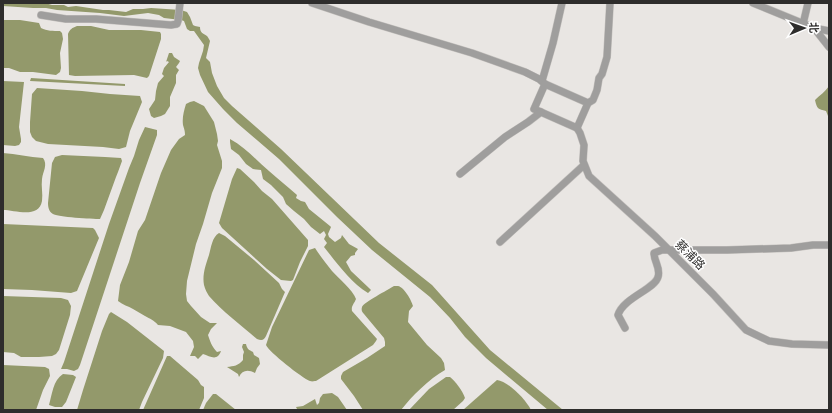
<svg xmlns="http://www.w3.org/2000/svg" width="832" height="413" font-family="'Source Serif 4','Noto Sans SC',serif">
	<style>
		.water { fill: #93996b }
		.lines { fill: none; stroke-linecap: round; stroke-linejoin: round }
		.minor-casing { stroke: #c4c1be; stroke-width: 8 }
		.minor { stroke: #9f9e9d; stroke-width: 7 }
		.labels { text-anchor: middle; dominant-baseline: central; stroke-width: 3; stroke-linejoin: round; paint-order: stroke }
		.street-label { font-size: 12px; fill: #2e2d2c; stroke: #fff }
	</style>
	<rect width="100%" height="100%" fill="#e9e6e3"/>
	<g class="water">
		<path d="M 3,3 L 29,3 L 40,4 L 45,3 L 52,5 L 64,5 L 68,7 L 76,6 L 103,10 L 109,10 L 126,12 L 133,9 L 143,9 L 151,8 L 181,10 L 187,12 L 190,17 L 193,25 L 195,26 L 200,27 C 200,33 203,33 207,36 C 208,37 209,39 210,41 L 206,58 L 210,62 L 212,73 L 217,86 L 224,98 L 232,106 L 281,149 L 379,243 L 432,285 L 490,350 L 563,410 L 548,410 L 486,358 L 465,337 L 450,318 L 430,297 L 372,250 L 337,217 L 279,159 L 237,123 L 223,109 L 208,92 L 200,75 L 198,68 L 199,63 L 203,51 L 204,45 L 194,31 L 190,31 L 187,29 L 184,21 L 181,20 L 164,18 L 159,15 L 148,13 L 124,16 L 100,13 L 57,10 L 46,8 L 33,8 L 3,6 Z"/>
		<path d="M 3,20 L 20,20 L 39,23 L 41,28 C 47,31 53,31 60,31 L 62,33 L 63,39 L 60,53 L 61,68 L 60,72 L 56,75 L 33,72 L 20,72 L 9,68 L 3,68 Z"/>
		<path d="M 77,26 L 91,26 L 109,30 L 141,30 L 160,32 L 161,34 L 161,39 L 149,76 L 147,78 L 134,75 L 75,76 L 69,75 L 68,34 C 70,29 72,28 77,26 Z"/>
		<path d="M 169,53 L 172,53 L 174,57 L 180,61 L 179,63 L 176,67 L 179,70 L 176,75 L 176,83 L 170,97 L 170,106 L 165,114 L 161,116 L 154,118 L 151,116 L 149,109 L 155,100 L 156,91 L 158,83 L 164,76 L 162,74 L 164,68 L 169,62 L 167,61 L 166,62 Z"/>
		<path d="M 31,78 L 125,84 L 125,86 L 30,81 Z"/>
		<path d="M 3,81 L 24,82 L 19,127 L 21,139 L 21,142 L 19,145 L 15,146 L 3,145 Z"/>
		<path d="M 829,86 L 829,117 L 828,116 L 826,111 C 818,109 817,109 815,100 C 820,95 825,92 829,86 Z"/>
		<path d="M 37,88 L 82,91 L 110,94 L 140,96 L 142,102 L 130,131 L 126,147 L 119,149 L 103,147 L 48,144 L 36,141 L 32,137 L 30,132 L 30,122 L 32,94 Z"/>
		<path d="M 194,101 L 204,106 L 214,122 L 217,134 L 218,141 L 217,145 L 222,161 L 222,168 L 212,193 L 203,224 L 196,244 L 187,281 L 186,294 L 187,301 L 191,306 L 201,317 L 210,323 L 217,323 L 211,329 L 208,335 C 210,341 212,347 217,352 L 221,351 C 217,362 210,356 203,354 L 198,359 L 195,356 L 190,356 L 194,347 L 193,341 L 186,332 L 170,326 L 158,325 C 154,320 150,319 145,316 C 141,314 137,311 133,309 C 128,306 123,305 118,301 L 120,285 L 129,262 L 138,231 L 145,220 L 161,173 L 171,150 L 179,139 L 185,135 C 185,130 184,129 183,125 C 182,118 184,110 186,104 L 190,102 Z"/>
		<path d="M 145,127 L 157,130 L 157,135 L 140,183 L 80,365 L 78,369 L 74,371 L 67,369 L 61,369 L 64,362 L 109,224 L 129,168 L 134,156 L 139,140 Z"/>
		<path d="M 230,139 C 245,147 256,160 269,171 C 278,179 288,187 297,195 L 296,198 L 301,201 L 305,202 L 309,209 L 330,226 L 331,227 L 328,234 L 329,237 L 335,242 L 341,238 L 342,235 L 349,244 L 358,249 L 355,253 L 355,255 L 351,256 L 346,262 L 351,271 L 369,288 L 371,290 L 368,293 C 350,282 337,263 324,247 L 327,243 L 324,239 L 326,235 L 324,231 L 320,234 L 311,227 L 304,219 L 294,211 L 286,204 L 283,197 L 271,185 L 263,179 L 261,170 L 253,169 L 246,164 L 239,155 L 231,149 L 230,142 Z"/>
		<path d="M 3,153 C 16,154 29,157 43,158 C 48,165 43,171 42,179 C 41,186 43,194 42,201 C 39,219 15,210 3,210 Z"/>
		<path d="M 62,155 L 105,157 L 121,158 L 122,161 L 118,172 L 116,177 L 104,210 L 100,219 C 93,219 57,217 53,214 C 49,212 48,207 48,203 L 52,163 L 55,157 Z"/>
		<path d="M 237,168 L 240,169 L 254,182 L 262,191 L 272,199 L 308,240 L 308,246 L 300,262 L 293,280 L 291,281 L 281,280 L 267,269 L 222,228 L 219,223 L 232,179 Z"/>
		<path d="M 3,224 L 93,228 L 95,230 L 99,238 L 77,291 L 71,293 L 32,290 L 3,289 Z"/>
		<path d="M 219,233 L 225,236 L 254,260 L 279,283 L 282,289 L 285,292 L 266,336 C 264,340 262,341 257,339 C 242,326 222,311 209,296 C 207,293 205,289 204,285 C 202,275 206,264 209,255 C 211,248 212,237 219,233 Z"/>
		<path d="M 315,248 C 320,256 326,263 332,271 C 338,278 353,290 356,299 C 354,304 351,306 352,311 L 377,339 L 376,341 L 373,345 L 316,381 C 313,381 313,382 310,381 C 302,378 269,352 266,345 L 272,327 L 309,250 Z"/>
		<path d="M 394,286 C 396,286 397,286 398,286 C 404,287 412,301 413,306 L 409,311 L 408,322 L 427,345 L 441,358 L 444,363 L 445,370 C 429,379 412,396 401,410 L 363,410 L 354,396 L 341,379 L 341,376 L 343,372 L 367,358 L 385,346 L 385,342 L 384,338 L 364,314 C 362,312 361,310 362,307 C 364,302 388,290 394,286 Z"/>
		<path d="M 3,296 L 61,298 L 68,300 L 71,306 L 70,315 L 59,350 L 56,354 L 52,356 L 39,357 L 21,357 L 14,353 L 3,352 Z"/>
		<path d="M 111,312 L 127,322 L 164,351 L 163,358 L 142,402 L 139,410 L 77,410 L 83,390 L 102,331 L 109,314 Z"/>
		<path d="M 243,344 L 246,344 C 247,349 249,350 253,352 L 254,355 L 259,358 L 260,364 L 257,368 L 255,373 C 248,369 242,370 239,377 L 238,374 L 227,367 C 234,366 238,366 243,360 L 243,355 L 244,352 L 242,347 Z"/>
		<path d="M 167,356 L 170,356 L 198,380 L 201,385 L 204,387 L 204,398 L 199,410 L 143,410 Z"/>
		<path d="M 3,365 L 45,367 L 49,369 L 50,376 L 43,390 L 36,410 L 3,410 Z"/>
		<path d="M 63,374 L 73,375 L 76,377 L 66,402 L 62,407 L 55,407 L 49,405 C 52,395 53,380 63,374 Z"/>
		<path d="M 446,377 L 450,377 C 456,382 462,390 465,398 L 463,401 L 453,410 L 409,410 L 429,389 Z"/>
		<path d="M 497,380 C 508,381 526,400 531,410 L 463,410 Z"/>
		<path d="M 332,393 L 338,397 L 347,410 L 297,410 L 297,409 L 296,407 L 303,406 L 315,399 L 317,405 L 319,403 L 320,398 L 323,394 Z"/>
		<path d="M 213,394 L 216,394 L 236,410 L 203,410 L 206,403 Z"/>
	</g>
	<g class="lines">
		<defs>
			<g id="minor">
				<path d="M 312,3 L 369,22 L 472,53 L 525,72 L 539,79 L 545,84"/>
				<path d="M 753,3 L 814,28 L 829,31"/>
				<path d="M 41,15 L 66,19 L 96,19 L 171,25 L 177,24 L 178,21 L 180,3"/>
				<path d="M 803,24 L 808,3"/>
				<path d="M 814,28 L 829,47"/>
				<path d="M 542,81 L 553,43 L 562,3"/>
				<path d="M 588,103 L 545,84 L 534,109 L 577,128 L 588,103 L 593,100 L 597,90 L 599,78 L 602,74 L 607,57 L 610,3"/>
				<path d="M 577,128 L 580,133 L 584,145 L 583,161 L 589,176 L 655,236 L 713,294 L 746,330 L 769,341 L 792,344 L 829,345"/>
				<path d="M 460,174 L 505,137 L 528,122 L 541,112"/>
				<path d="M 500,242 L 584,165"/>
				<path d="M 625,328 L 618,315 C 623,298 655,289 658,277 C 661,268 654,262 654,253 L 662,250 L 727,250 L 791,248 L 813,245 L 829,245"/>
			</g>
		</defs>
		<use href="#minor" class="minor-casing"/>
		<use href="#minor" class="minor"/>
	</g>
	<g class="labels">
		<g class="street-label">
			<text transform="translate(690 255) rotate(45)">蔡浦路</text>
		</g>
	</g>
	<rect width="832" height="413" fill="none" stroke="#2e2d2c" stroke-width="8"/>
	<g transform="translate(804 28) rotate(88)" stroke="#ffffff" stroke-width="3" paint-order="stroke">
	<path d="M0-3L7 15L0 10L-7 15Z" fill="#2e2d2c"/>
	<text y="-6" font-size="11" font-weight="bold" text-anchor="middle" fill="#2e2d2c">北</text>
	</g>
</svg>
